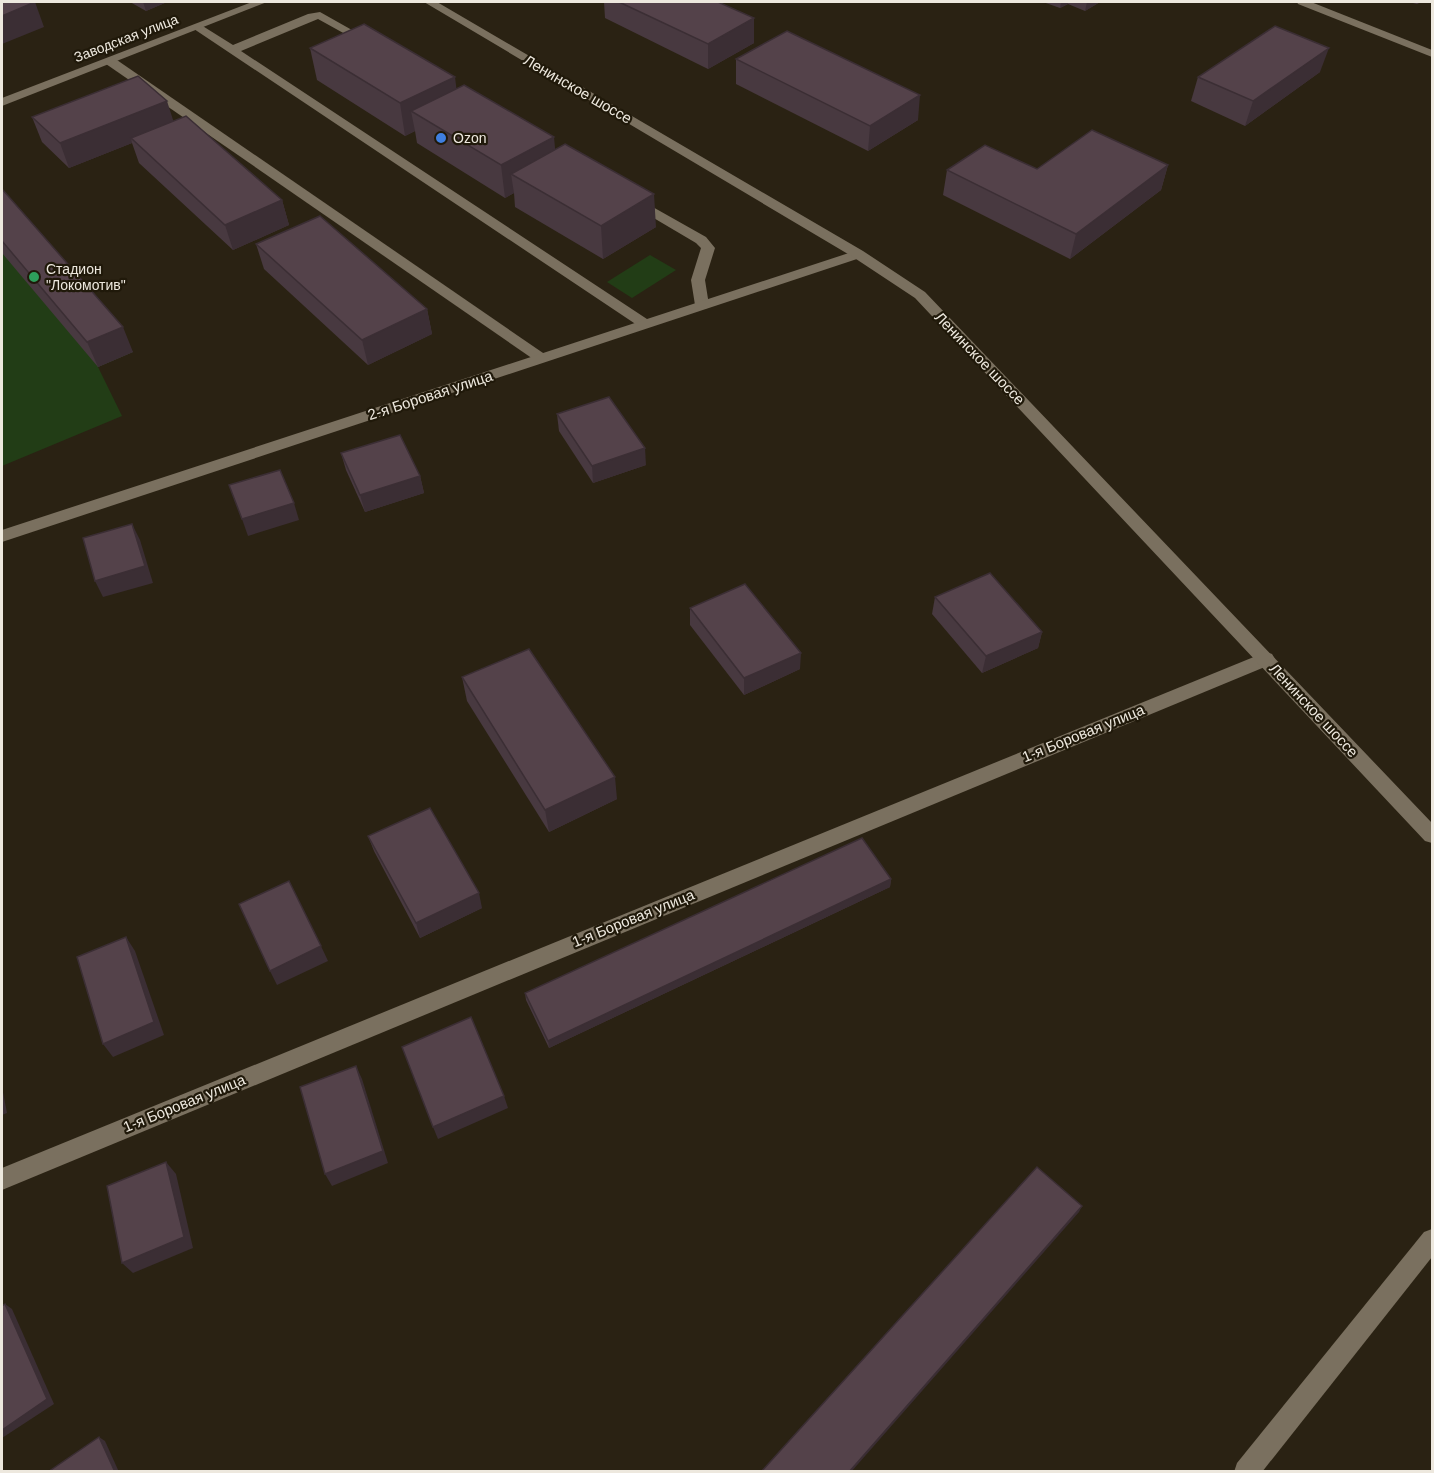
<svg xmlns="http://www.w3.org/2000/svg" width="1434" height="1473" font-family="Arial,sans-serif">
	<style>
		.green { fill: #223d16 }
		.lines { fill: none; stroke-linecap: round; stroke-linejoin: round }
		.service { fill: #7a705f; fill-rule: evenodd }
		.minor { fill: #7a705f; fill-rule: evenodd }
		.tertiary { fill: #7a705f; fill-rule: evenodd }
		.wall { fill: #483940 }
		.shaded-wall { fill: #3b2e34 }
		.building { fill: #54424a; stroke: #3b2e34; stroke-width: 1.5 }
		.shop-dot { fill: #3f7fe0; stroke: #20190a; stroke-width: 2 }
		.leisure-dot { fill: #2e9e5b; stroke: #20190a; stroke-width: 2 }
		.labels { text-anchor: middle; dominant-baseline: central; stroke-width: 4.5; stroke-linejoin: round; paint-order: stroke }
		.far-street-label { font-size: 14px; fill: #ede8de; stroke: #20190a }
		.far-poi-label { font-size: 14px; fill: #ede8de; stroke: #20190a; text-anchor: start }
		.street-label { font-size: 15px; fill: #ede8de; stroke: #20190a }
	</style>
	<rect width="100%" height="100%" fill="#2a2213"/>
	<g class="green">
		<path d="M 2,202 L 133,352 L 98,367 L 122,416 L 2,466 Z"/>
		<path d="M 650,255 L 676,270 L 632,298 L 607,282 Z"/>
	</g>
	<g class="lines">
		<g class="service">
			<path d="M 320,12 L 375,43 L 365,45 L 318,19 L 241,51 L 650,321 L 650,327 L 640,327 L 191,27 L 201,25 L 233,45 L 308,14 Z"/>
			<path d="M 106,58 L 114,58 L 546,355 L 548,358 L 546,361 L 536,361 L 106,64 Z"/>
			<path d="M 635,197 L 706,237 L 715,248 L 705,280 L 709,305 L 707,308 L 702,309 L 695,305 L 691,280 L 701,248 L 696,243 L 630,204 L 628,201 Z"/>
		</g>
		<g class="minor">
			<path d="M 252,2 L 267,2 L 2,106 L 2,98 Z"/>
			<path d="M 1297,2 L 1311,2 L 1432,50 L 1432,57 L 1298,4 Z"/>
			<path d="M 858,250 L 865,254 L 863,257 L 2,542 L 2,530 Z"/>
			<path d="M 1266,652 L 1272,654 L 1275,659 L 1272,664 L 2,1190 L 2,1168 Z"/>
			<path d="M 1432,1229 L 1432,1257 L 1262,1472 L 1234,1472 L 1237,1463 L 1424,1232 Z"/>
		</g>
		<path class="tertiary" d="M 424,2 L 437,2 L 863,251 L 925,292 L 1432,823 L 1432,843 L 1425,841 L 915,298 L 853,257 Z"/>
	</g>
	<g class="wall">
		<path d="M 130,2 L 167,2 L 146,11 Z"/>
		<path d="M 604,2 L 718,2 L 754,18 L 754,43 L 708,69 L 605,18 Z"/>
		<path d="M 1043,2 L 1100,2 L 1085,11 L 1068,4 L 1060,8 Z"/>
		<path d="M 1409,2 L 1421,2 L 1417,4 Z"/>
		<path d="M 310,48 L 456,89 L 555,150 L 656,227 L 603,259 L 515,207 L 514,193 L 505,198 L 417,143 L 415,131 L 405,136 L 317,80 Z"/>
		<path d="M 736,59 L 918,120 L 868,151 L 736,84 Z"/>
		<path d="M 1320,72 L 1245,126 L 1191,101 L 1198,77 Z"/>
		<path d="M 32,117 L 173,121 L 282,200 L 289,225 L 233,250 L 139,163 L 132,143 L 69,168 L 42,142 Z"/>
		<path d="M 1168,165 L 1161,190 L 1070,259 L 943,195 L 947,170 L 1037,169 Z"/>
		<path d="M 2,189 L 133,352 L 98,367 L 2,253 Z"/>
		<path d="M 256,244 L 427,309 L 432,334 L 368,365 L 264,269 Z"/>
		<path d="M 557,414 L 646,465 L 593,483 L 559,431 Z"/>
		<path d="M 341,453 L 420,476 L 424,493 L 365,512 L 346,470 Z"/>
		<path d="M 935,597 L 1042,632 L 1038,648 L 982,673 L 932,614 Z"/>
		<path d="M 690,608 L 800,669 L 744,695 L 690,625 Z"/>
		<path d="M 462,677 L 617,799 L 549,832 L 467,701 Z"/>
		<path d="M 368,836 L 482,908 L 420,938 L 374,851 Z"/>
		<path d="M 891,879 L 890,887 L 549,1048 L 526,1000 L 525,993 Z"/>
	</g>
	<g class="shaded-wall">
		<path d="M 35,2 L 44,27 L 2,44 L 2,16 Z"/>
		<path d="M 143,2 L 167,2 L 146,11 Z"/>
		<path d="M 1061,2 L 1068,2 L 1068,4 L 1060,8 Z"/>
		<path d="M 1087,2 L 1100,2 L 1085,11 Z"/>
		<path d="M 754,18 L 754,43 L 708,69 L 708,44 Z"/>
		<path d="M 1329,48 L 1320,72 L 1245,126 L 1253,101 Z"/>
		<path d="M 455,77 L 459,109 L 411,111 L 415,131 L 405,136 L 400,103 Z"/>
		<path d="M 920,95 L 918,120 L 868,151 L 870,126 Z"/>
		<path d="M 167,101 L 175,126 L 131,138 L 132,143 L 69,168 L 60,143 Z"/>
		<path d="M 554,137 L 557,169 L 511,174 L 514,193 L 505,198 L 501,165 Z"/>
		<path d="M 1168,165 L 1161,190 L 1070,259 L 1076,234 Z"/>
		<path d="M 654,194 L 656,227 L 603,259 L 601,226 Z"/>
		<path d="M 282,200 L 289,225 L 233,250 L 225,225 Z"/>
		<path d="M 427,309 L 432,334 L 368,365 L 362,340 Z"/>
		<path d="M 123,327 L 133,352 L 98,367 L 87,342 Z"/>
		<path d="M 645,448 L 646,465 L 593,483 L 592,466 Z"/>
		<path d="M 420,476 L 424,493 L 365,512 L 360,495 Z"/>
		<path d="M 294,503 L 299,520 L 248,536 L 242,519 Z"/>
		<path d="M 132,524 L 140,540 L 153,583 L 103,597 L 95,581 Z"/>
		<path d="M 1042,632 L 1038,648 L 982,673 L 986,656 Z"/>
		<path d="M 801,653 L 800,669 L 744,695 L 744,678 Z"/>
		<path d="M 615,777 L 617,799 L 549,832 L 545,810 Z"/>
		<path d="M 891,879 L 890,887 L 549,1048 L 548,1041 Z"/>
		<path d="M 479,893 L 482,908 L 420,938 L 416,923 Z"/>
		<path d="M 126,937 L 135,951 L 164,1035 L 113,1057 L 103,1044 Z"/>
		<path d="M 321,946 L 328,961 L 277,985 L 270,971 Z"/>
		<path d="M 356,1066 L 362,1079 L 388,1163 L 332,1186 L 325,1174 Z"/>
		<path d="M 2,1087 L 7,1113 L 2,1115 Z"/>
		<path d="M 504,1096 L 508,1108 L 438,1139 L 433,1127 Z"/>
		<path d="M 166,1162 L 176,1174 L 193,1248 L 133,1273 L 122,1263 Z"/>
		<path d="M 1082,1206 L 1079,1212 L 851,1472 L 849,1472 Z"/>
		<path d="M 5,1304 L 12,1309 L 54,1404 L 2,1438 Z"/>
		<path d="M 99,1437 L 105,1441 L 119,1472 L 115,1472 Z"/>
	</g>
	<g class="building">
		<path d="M 2,2 L 35,2 L 2,16 Z"/>
		<path d="M 619,2 L 718,2 L 754,18 L 708,44 Z"/>
		<path d="M 364,24 L 455,77 L 400,103 L 310,48 Z"/>
		<path d="M 1275,26 L 1329,48 L 1253,101 L 1198,77 Z"/>
		<path d="M 787,31 L 920,95 L 870,126 L 736,59 Z"/>
		<path d="M 138,76 L 167,101 L 60,143 L 32,117 Z"/>
		<path d="M 464,85 L 554,137 L 501,165 L 411,111 Z"/>
		<path d="M 186,116 L 282,200 L 225,225 L 131,138 Z"/>
		<path d="M 1092,130 L 1168,165 L 1076,234 L 947,170 L 985,145 L 1037,169 Z"/>
		<path d="M 565,144 L 654,194 L 601,226 L 511,174 Z"/>
		<path d="M 2,189 L 123,327 L 87,342 L 2,241 Z"/>
		<path d="M 320,216 L 427,309 L 362,340 L 256,244 Z"/>
		<path d="M 609,397 L 645,448 L 592,466 L 557,414 Z"/>
		<path d="M 400,435 L 420,476 L 360,495 L 341,453 Z"/>
		<path d="M 280,470 L 294,503 L 242,519 L 229,485 Z"/>
		<path d="M 132,524 L 145,566 L 95,581 L 83,538 Z"/>
		<path d="M 990,573 L 1042,632 L 986,656 L 935,597 Z"/>
		<path d="M 745,584 L 801,653 L 744,678 L 690,608 Z"/>
		<path d="M 529,649 L 615,777 L 545,810 L 462,677 Z"/>
		<path d="M 430,808 L 479,893 L 416,923 L 368,836 Z"/>
		<path d="M 862,838 L 891,879 L 548,1041 L 525,993 Z"/>
		<path d="M 289,881 L 321,946 L 270,971 L 239,904 Z"/>
		<path d="M 126,937 L 154,1022 L 103,1044 L 77,957 Z"/>
		<path d="M 471,1017 L 504,1096 L 433,1127 L 402,1047 Z"/>
		<path d="M 356,1066 L 383,1151 L 325,1174 L 300,1087 Z"/>
		<path d="M 166,1162 L 184,1237 L 122,1263 L 107,1186 Z"/>
		<path d="M 1037,1167 L 1082,1206 L 849,1472 L 761,1472 Z"/>
		<path d="M 5,1304 L 47,1399 L 2,1430 L 2,1306 Z"/>
		<path d="M 99,1437 L 115,1472 L 48,1472 Z"/>
	</g>
	<circle class="shop-dot" cx="441" cy="138" r="6"/>
	<circle class="leisure-dot" cx="34" cy="277" r="6"/>
	<g class="labels">
		<g class="far-street-label">
			<text transform="translate(126 38) rotate(-21)">Заводская улица</text>
		</g>
		<g class="far-poi-label">
			<text x="453" y="138">Ozon</text>
			<text x="46" y="269">Стадион<tspan x="46" dy="16">"Локомотив"</tspan></text>
		</g>
		<g class="street-label">
			<text transform="translate(578 89) rotate(30)">Ленинское шоссе</text>
			<text transform="translate(980 358) rotate(46)">Ленинское шоссе</text>
			<text transform="translate(430 395) rotate(-18)">2-я Боровая улица</text>
			<text transform="translate(1314 710) rotate(47)">Ленинское шоссе</text>
			<text transform="translate(1083 733) rotate(-22)">1-я Боровая улица</text>
			<text transform="translate(633 918) rotate(-22)">1-я Боровая улица</text>
			<text transform="translate(184 1103) rotate(-22)">1-я Боровая улица</text>
		</g>
	</g>
	<rect width="1434" height="1473" fill="none" stroke="#ede8de" stroke-width="6"/>
</svg>
